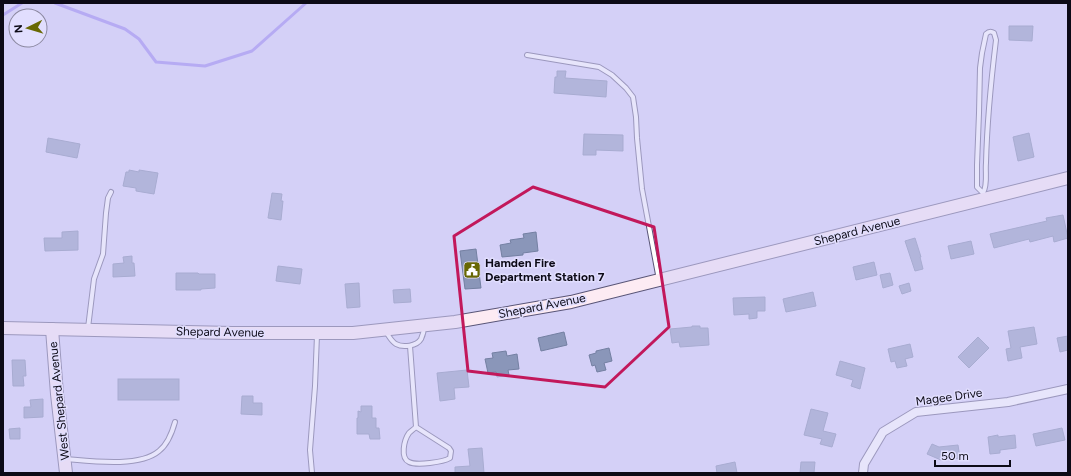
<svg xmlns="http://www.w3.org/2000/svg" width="1071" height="476" font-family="Figtree,sans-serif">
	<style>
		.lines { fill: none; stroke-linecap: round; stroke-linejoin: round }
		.stream { stroke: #937eee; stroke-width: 3 }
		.building { fill: #8a96b9; stroke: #7480a2 }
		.lane-casing { stroke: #595577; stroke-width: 6 }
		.street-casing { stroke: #595577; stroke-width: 10 }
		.secondary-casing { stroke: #595577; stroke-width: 14 }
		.lane { stroke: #fff; stroke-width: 4 }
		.street { stroke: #fff; stroke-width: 8 }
		.secondary { stroke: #fdebf3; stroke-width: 12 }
		.marked { fill: none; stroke: #c2185b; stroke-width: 3; stroke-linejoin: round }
		.labels { text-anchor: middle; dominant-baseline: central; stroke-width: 3; stroke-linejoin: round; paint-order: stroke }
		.street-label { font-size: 12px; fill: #0c0a16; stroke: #e1defe }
		.poi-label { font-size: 12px; font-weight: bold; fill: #0c0a16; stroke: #e1defe; text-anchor: start }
	</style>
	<rect width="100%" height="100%" fill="#d4d0f7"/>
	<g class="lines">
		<g class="stream">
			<path d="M 55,3 L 125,29 L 139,39 L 156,62 L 205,66 L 252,51 L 306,3"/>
			<path d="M 3,15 L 22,3"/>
		</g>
	</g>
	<g class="building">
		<path d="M 1009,26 L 1033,26 L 1032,41 L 1009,40 Z"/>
		<path d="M 557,71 L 566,71 L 565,78 L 607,81 L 606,97 L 554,93 L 555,77 L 557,77 Z"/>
		<path d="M 1029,133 L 1034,157 L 1018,161 L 1013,137 Z"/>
		<path d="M 584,134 L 623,135 L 623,151 L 596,150 L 596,155 L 583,155 Z"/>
		<path d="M 48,138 L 80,144 L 77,158 L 46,152 Z"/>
		<path d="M 129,170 L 139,172 L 139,170 L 158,173 L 154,194 L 136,191 L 136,188 L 123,186 L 126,172 L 129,172 Z"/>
		<path d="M 272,193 L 282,194 L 281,201 L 283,201 L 281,220 L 268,218 Z"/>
		<path d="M 1063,215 L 1068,238 L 1054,242 L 1053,236 L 1030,242 L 1029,239 L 994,248 L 990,234 L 1047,221 L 1046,218 Z"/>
		<path d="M 78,231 L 78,250 L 45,251 L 44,238 L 62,238 L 62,232 Z"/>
		<path d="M 536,232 L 538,251 L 523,253 L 523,255 L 502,257 L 500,245 L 511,243 L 510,240 L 524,238 L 523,234 Z"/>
		<path d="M 915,238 L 921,257 L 920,257 L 923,269 L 915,271 L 905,241 Z"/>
		<path d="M 971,241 L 974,254 L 951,259 L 948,246 Z"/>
		<path d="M 476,249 L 481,288 L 465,289 L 460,251 Z"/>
		<path d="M 132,256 L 132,263 L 134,263 L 135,276 L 113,277 L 113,264 L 124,263 L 123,257 Z"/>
		<path d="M 874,262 L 877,275 L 856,280 L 853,267 Z"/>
		<path d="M 278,266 L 302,269 L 300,284 L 276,281 Z"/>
		<path d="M 176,273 L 198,273 L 199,274 L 215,274 L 215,288 L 201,289 L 201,290 L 176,290 Z"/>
		<path d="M 890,273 L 893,285 L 883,288 L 880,275 Z"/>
		<path d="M 359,283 L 360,307 L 347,308 L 345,284 Z"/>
		<path d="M 909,283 L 911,291 L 902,294 L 899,286 Z"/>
		<path d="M 410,289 L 411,302 L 394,303 L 393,290 Z"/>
		<path d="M 813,292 L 816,306 L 786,312 L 783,299 Z"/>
		<path d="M 765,297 L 765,311 L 757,311 L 757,318 L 749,319 L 749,314 L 734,315 L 733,298 Z"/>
		<path d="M 692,326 L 700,326 L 700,328 L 708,328 L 709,345 L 680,347 L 679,342 L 672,343 L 670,329 L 692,327 Z"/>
		<path d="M 1034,327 L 1037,344 L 1020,347 L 1022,358 L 1008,361 L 1006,349 L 1011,348 L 1008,331 Z"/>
		<path d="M 564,332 L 567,345 L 541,351 L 538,338 Z"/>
		<path d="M 1068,336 L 1068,350 L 1060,352 L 1057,338 Z"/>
		<path d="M 978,337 L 989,348 L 969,368 L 958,357 Z"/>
		<path d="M 910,344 L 913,357 L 905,359 L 907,366 L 897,368 L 895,361 L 891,362 L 888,349 Z"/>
		<path d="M 609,348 L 612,361 L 604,363 L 606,370 L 597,372 L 595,365 L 592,366 L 589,355 L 596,353 L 596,351 Z"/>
		<path d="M 506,351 L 507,356 L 517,354 L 519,369 L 508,370 L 509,375 L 497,377 L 496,372 L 488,373 L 485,359 L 493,358 L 492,353 Z"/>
		<path d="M 12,360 L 25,360 L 26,376 L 23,376 L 24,386 L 13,386 Z"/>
		<path d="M 840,361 L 865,368 L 860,389 L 851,386 L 853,380 L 836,375 Z"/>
		<path d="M 467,370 L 469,387 L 454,388 L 455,399 L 440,401 L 437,373 Z"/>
		<rect x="118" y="379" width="61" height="21"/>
		<path d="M 242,396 L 253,396 L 253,403 L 262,403 L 262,415 L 241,414 Z"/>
		<path d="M 43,399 L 43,417 L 24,418 L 24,407 L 31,407 L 30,400 Z"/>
		<path d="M 361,406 L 372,406 L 372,418 L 376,418 L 376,428 L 379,428 L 380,439 L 370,439 L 369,434 L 357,434 L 357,418 L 358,418 L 358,411 L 361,412 Z"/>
		<path d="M 811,409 L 828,413 L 823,431 L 836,434 L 832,447 L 820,444 L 822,439 L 804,435 Z"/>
		<path d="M 20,428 L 20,439 L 10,439 L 9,429 Z"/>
		<path d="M 1062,428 L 1065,440 L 1036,446 L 1033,434 Z"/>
		<path d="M 998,435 L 998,437 L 1015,435 L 1016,448 L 1000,450 L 1000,453 L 990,454 L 988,437 Z"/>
		<path d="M 932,444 L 939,447 L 958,445 L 960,458 L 941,460 L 927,454 Z"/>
		<path d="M 482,448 L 484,473 L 455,473 L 455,467 L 470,466 L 468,449 Z"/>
		<path d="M 735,462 L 737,473 L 717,473 L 716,466 Z"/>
		<path d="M 801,462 L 815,462 L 814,473 L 800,473 Z"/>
	</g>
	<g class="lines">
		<defs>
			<g id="lane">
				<path d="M 527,55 L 599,67 L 612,75 L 626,88 L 633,97 L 636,117 L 637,138 L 642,189 L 659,280"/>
				<path d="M 983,193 C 988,185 985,172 986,163 C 987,122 991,81 996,40 L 994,33 C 991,31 989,31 986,34 L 982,53 L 980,68 L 979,113 L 977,165 L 977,187 L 983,193 L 983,198"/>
				<path d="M 88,328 L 94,279 L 103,254 L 106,213 L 108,198 L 111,192"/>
				<path d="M 386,332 C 389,336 391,341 396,344 C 403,348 417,346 421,339 C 423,335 424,330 424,326"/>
				<path d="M 410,346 L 416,427 C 414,429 411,431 409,433 C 404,440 400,458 409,462 C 417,466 443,462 450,458 L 451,451 L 449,448 L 416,427"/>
				<path d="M 65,459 C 90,461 139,468 159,451 C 168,444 172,433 175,422"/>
				<path d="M 312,473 L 310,450 L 315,386 L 317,335"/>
			</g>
			<path id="street" d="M 863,473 L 864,464 L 883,432 L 916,412 L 1008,402 L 1068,389"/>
			<g id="secondary">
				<path d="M 3,328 L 232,333 L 353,333 L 455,322 L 571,302 L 1068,178"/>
				<path d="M 52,329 L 57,394 L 66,473"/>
			</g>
		</defs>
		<use href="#lane" class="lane-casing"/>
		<use href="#street" class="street-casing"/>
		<use href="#secondary" class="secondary-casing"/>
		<use href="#lane" class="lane"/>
		<use href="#street" class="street"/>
		<use href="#secondary" class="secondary"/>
	</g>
	<path d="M0 0H1071V476H0ZM 533,187 L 654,227 L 669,327 L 605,387 L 468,371 L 454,236 Z" fill="#d4d0f7" fill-opacity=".55" fill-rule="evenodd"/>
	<path class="marked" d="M 533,187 L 654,227 L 669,327 L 605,387 L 468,371 L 454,236 Z"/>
	<defs>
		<symbol id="civic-square" viewBox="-11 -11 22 22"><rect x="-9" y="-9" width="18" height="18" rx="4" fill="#686803" stroke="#e1defe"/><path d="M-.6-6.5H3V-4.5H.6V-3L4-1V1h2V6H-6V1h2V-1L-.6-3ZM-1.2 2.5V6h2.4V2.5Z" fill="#fff"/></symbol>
	</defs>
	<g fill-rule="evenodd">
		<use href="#civic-square" x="462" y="260" width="20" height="20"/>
	</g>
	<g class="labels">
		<g class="street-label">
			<text transform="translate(857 231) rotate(-14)">Shepard Avenue</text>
			<text transform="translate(542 306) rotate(-11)">Shepard Avenue</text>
			<text transform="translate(220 332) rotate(1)">Shepard Avenue</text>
			<text transform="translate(949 397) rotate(-8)">Magee Drive</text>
			<text transform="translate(59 401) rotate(-96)">West Shepard Avenue</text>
		</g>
		<g class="poi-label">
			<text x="485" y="263">Hamden Fire<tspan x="485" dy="14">Department Station 7</tspan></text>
		</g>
	</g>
	<rect width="1071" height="476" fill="none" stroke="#0c0a16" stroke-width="8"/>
	<g transform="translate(28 28) rotate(265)"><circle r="19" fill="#e1defe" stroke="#8c89a1"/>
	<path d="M0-3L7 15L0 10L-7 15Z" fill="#686803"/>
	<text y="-6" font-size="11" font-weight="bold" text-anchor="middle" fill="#0c0a16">N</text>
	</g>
	<path d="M935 460v6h75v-6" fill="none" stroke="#0c0a16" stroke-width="2"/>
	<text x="941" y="460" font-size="12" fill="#0c0a16" stroke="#e1defe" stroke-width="3" paint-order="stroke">50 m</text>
</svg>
